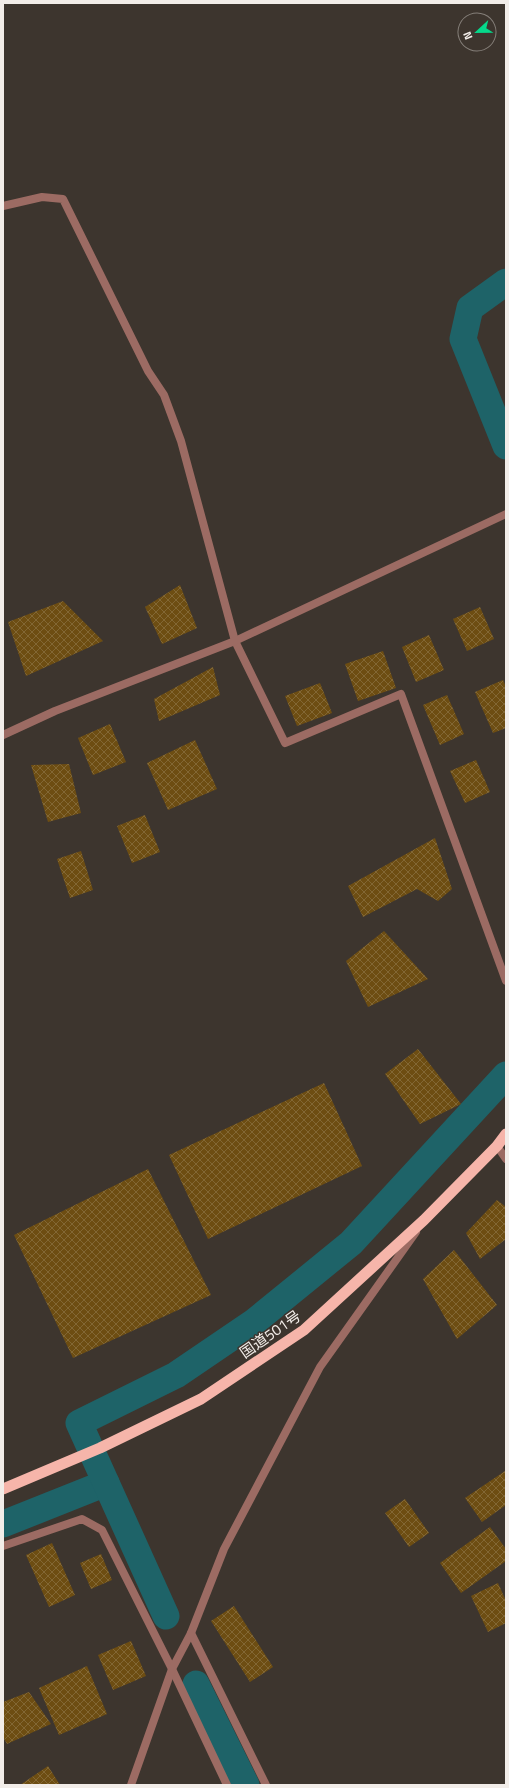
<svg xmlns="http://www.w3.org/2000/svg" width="509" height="1788" font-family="'Titillium Web','Noto Sans JP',sans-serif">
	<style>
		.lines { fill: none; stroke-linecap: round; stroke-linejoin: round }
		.canal { stroke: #1e6368; stroke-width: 27 }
		.building { fill: url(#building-cross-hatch) }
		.minor { stroke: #9c6b63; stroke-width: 8 }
		.tertiary { stroke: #9c6b63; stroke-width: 8 }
		.trunk { stroke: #f6b5aa; stroke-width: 11 }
		.labels { text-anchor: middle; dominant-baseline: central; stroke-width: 3; stroke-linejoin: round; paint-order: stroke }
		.street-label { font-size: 15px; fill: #f2ede9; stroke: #3d352e }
	</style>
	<defs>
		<pattern id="building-cross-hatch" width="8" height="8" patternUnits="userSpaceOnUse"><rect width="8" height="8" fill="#6d4d12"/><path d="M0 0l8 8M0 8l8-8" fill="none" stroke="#826734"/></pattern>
	</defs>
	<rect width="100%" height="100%" fill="#3d352e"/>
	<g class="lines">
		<g class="canal">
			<path d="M 506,282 L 470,308 L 463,339 L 506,446"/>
			<path d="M 3,1524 L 106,1483"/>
			<path d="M 166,1616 L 79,1423 L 176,1375 L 254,1322 L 351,1243 L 506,1075"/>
			<path d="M 196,1684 L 246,1785"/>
		</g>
	</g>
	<g class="building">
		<path d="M 180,585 L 197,628 L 162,644 L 145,607 Z"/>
		<path d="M 63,601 L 103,641 L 26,676 L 8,622 Z"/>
		<path d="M 480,607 L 494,639 L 467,651 L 453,619 Z"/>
		<path d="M 429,635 L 444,670 L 416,682 L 402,647 Z"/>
		<path d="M 383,651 L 396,688 L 358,701 L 345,664 Z"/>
		<path d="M 213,667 L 220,695 L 159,721 L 154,699 Z"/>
		<path d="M 503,680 L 506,687 L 506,728 L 493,733 L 475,692 Z"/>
		<path d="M 320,683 L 332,713 L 297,726 L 285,696 Z"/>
		<path d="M 447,695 L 464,734 L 440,745 L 423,705 Z"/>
		<path d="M 110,724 L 126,762 L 93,775 L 78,738 Z"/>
		<path d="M 195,740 L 217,789 L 168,810 L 147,763 Z"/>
		<path d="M 476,760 L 490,792 L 465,803 L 450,771 Z"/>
		<path d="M 69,764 L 81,813 L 48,822 L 31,765 Z"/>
		<path d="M 145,815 L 160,852 L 132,863 L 117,826 Z"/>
		<path d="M 435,838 L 452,889 L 438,901 L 417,889 L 363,917 L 348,886 Z"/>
		<path d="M 81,851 L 93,890 L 70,898 L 57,859 Z"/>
		<path d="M 384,931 L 428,979 L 368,1007 L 346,961 Z"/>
		<path d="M 418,1049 L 461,1104 L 420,1124 L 385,1074 Z"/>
		<path d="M 324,1083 L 362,1166 L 208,1239 L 169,1155 Z"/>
		<path d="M 148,1169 L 211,1295 L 73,1358 L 14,1235 Z"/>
		<path d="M 497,1200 L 506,1207 L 506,1239 L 480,1259 L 466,1233 Z"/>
		<path d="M 454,1250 L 497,1305 L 457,1339 L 423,1279 Z"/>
		<path d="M 505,1471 L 506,1473 L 506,1505 L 482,1522 L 465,1498 Z"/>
		<path d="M 405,1499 L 429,1533 L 409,1547 L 385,1513 Z"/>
		<path d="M 490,1527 L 506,1549 L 506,1561 L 461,1593 L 440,1563 Z"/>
		<path d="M 52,1543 L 75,1595 L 49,1607 L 26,1555 Z"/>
		<path d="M 101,1554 L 112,1580 L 91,1589 L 80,1563 Z"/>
		<path d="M 498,1583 L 506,1601 L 506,1623 L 488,1632 L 471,1596 Z"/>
		<path d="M 234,1606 L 273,1667 L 250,1682 L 211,1621 Z"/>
		<path d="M 131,1641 L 146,1676 L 113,1690 L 98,1655 Z"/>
		<path d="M 87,1666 L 107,1714 L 59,1735 L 39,1688 Z"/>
		<path d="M 29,1692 L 51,1724 L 7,1744 L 3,1737 L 3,1702 Z"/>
		<path d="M 48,1766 L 60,1785 L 20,1785 Z"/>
	</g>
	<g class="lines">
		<g class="minor">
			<path d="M 3,206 L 42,197 L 63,199 L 148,371 L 164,395 L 181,441 L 235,641 L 285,743 L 401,694 L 506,981"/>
			<path d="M 3,735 L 55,711 L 235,641 L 506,514"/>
			<path d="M 497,1146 L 506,1159"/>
			<path d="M 3,1546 L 82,1519 L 102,1530 L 172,1669 L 227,1785"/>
			<path d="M 191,1633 L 266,1785"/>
		</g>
		<path class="tertiary" d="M 131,1785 L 172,1669 L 191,1633 L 224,1549 L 320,1367 L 416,1232"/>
		<path class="trunk" d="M 3,1489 L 100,1448 L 201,1399 L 304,1330 L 424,1220 L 497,1146 L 506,1134"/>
	</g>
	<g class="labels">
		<g class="street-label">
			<text transform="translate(270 1334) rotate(-35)">国道501号</text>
		</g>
	</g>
	<rect width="509" height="1788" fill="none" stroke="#f2ede9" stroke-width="8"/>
	<g transform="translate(477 32) rotate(248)"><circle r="19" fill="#3d352e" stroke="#857f79"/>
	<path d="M0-3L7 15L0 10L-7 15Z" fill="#05d98b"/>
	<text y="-6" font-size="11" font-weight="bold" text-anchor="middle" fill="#f2ede9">N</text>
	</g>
</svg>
